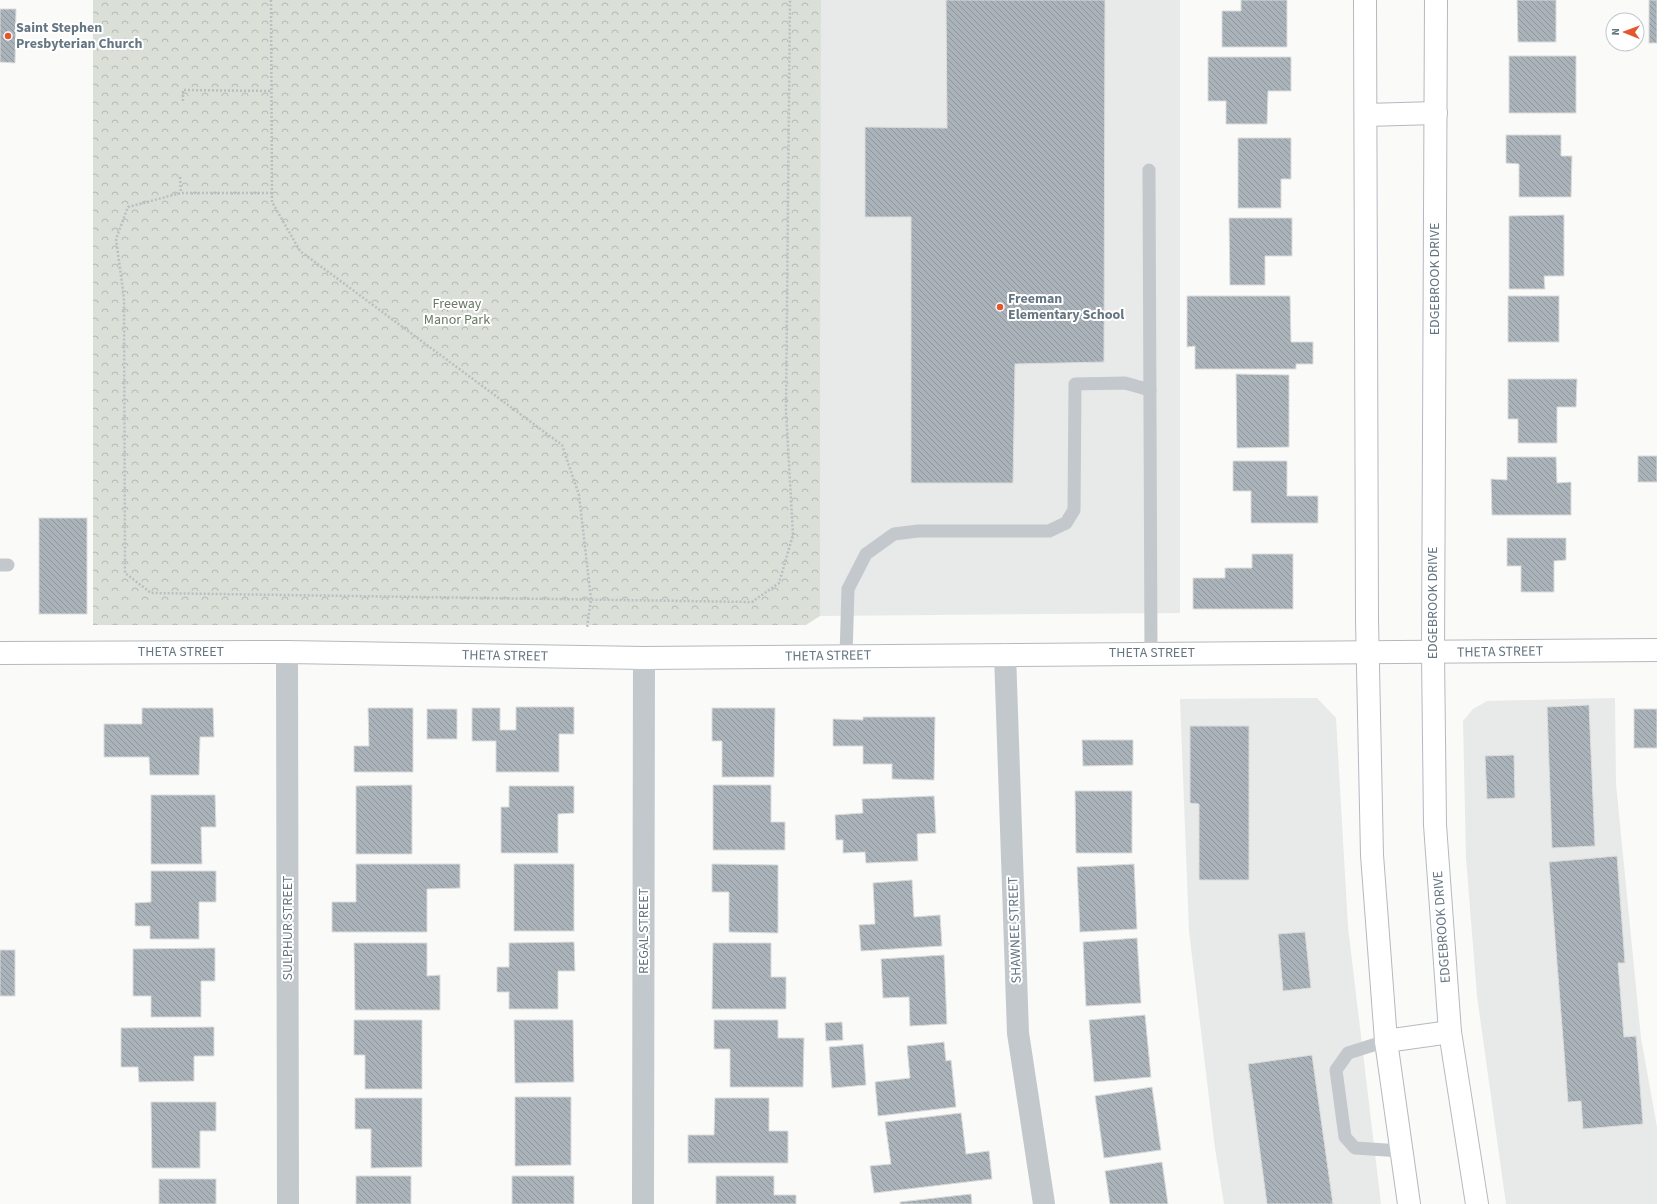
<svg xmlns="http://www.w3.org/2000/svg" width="1657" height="1204" font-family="'Source Sans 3',sans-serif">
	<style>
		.built { fill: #e8e9e9 }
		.park { fill: url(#park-crowns) }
		.building { fill: url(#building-back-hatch); stroke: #dcdcda }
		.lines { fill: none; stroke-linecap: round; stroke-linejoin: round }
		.secondary-casing { stroke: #b3babf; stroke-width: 24 }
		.path { stroke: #bbbfc2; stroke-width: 2.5; stroke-dasharray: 2 2; stroke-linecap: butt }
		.lane { stroke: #c3c8cc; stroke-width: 13 }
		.street { stroke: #c3c8cc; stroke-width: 22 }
		.secondary { stroke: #fff; stroke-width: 22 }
		.poi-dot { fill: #e4572e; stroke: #fff; stroke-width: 1.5 }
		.labels { text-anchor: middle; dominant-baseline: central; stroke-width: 4; stroke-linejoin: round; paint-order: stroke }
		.poi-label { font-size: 14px; font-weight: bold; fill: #657683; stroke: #fff; text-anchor: start }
		.street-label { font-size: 14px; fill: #657683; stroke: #fff }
		.park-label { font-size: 14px; fill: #687a64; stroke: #fff }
	</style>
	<defs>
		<pattern id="park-crowns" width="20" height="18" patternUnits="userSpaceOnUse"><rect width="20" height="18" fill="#dadfd7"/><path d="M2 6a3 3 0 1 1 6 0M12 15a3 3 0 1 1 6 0" fill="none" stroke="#b4b9b4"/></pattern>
		<pattern id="building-back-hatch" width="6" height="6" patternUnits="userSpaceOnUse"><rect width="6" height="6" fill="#aab3b9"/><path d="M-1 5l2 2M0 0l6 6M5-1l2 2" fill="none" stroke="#8e969c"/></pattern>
	</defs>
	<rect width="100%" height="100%" fill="#fafaf8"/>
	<g class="built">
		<path d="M 821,0 L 1180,0 L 1180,613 L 820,616 Z"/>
		<path d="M 1317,698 L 1336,718 L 1348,927 L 1381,1204 L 1224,1204 L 1215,1148 L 1189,931 L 1180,699 Z"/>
		<path d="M 1615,698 L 1616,784 L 1641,1038 L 1657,1127 L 1657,1204 L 1506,1204 L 1477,996 L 1466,858 L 1463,721 L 1473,709 L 1487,701 Z"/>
	</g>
	<path class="park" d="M 93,0 L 821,0 L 820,616 L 806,625 L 93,625 Z"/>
	<g class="building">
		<path d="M 946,0 L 1105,0 L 1104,362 L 1015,364 L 1013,483 L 911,483 L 911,217 L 865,217 L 865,127 L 947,128 Z"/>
		<path d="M 1241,0 L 1287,0 L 1287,47 L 1222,47 L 1222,11 L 1241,11 Z"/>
		<path d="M 1517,0 L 1556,0 L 1556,42 L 1518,42 Z"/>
		<rect x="1649" y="0" width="8" height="43"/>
		<path d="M 0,9 L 16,9 L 15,63 L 0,62 Z"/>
		<rect x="1509" y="56" width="67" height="57"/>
		<path d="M 1208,57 L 1291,57 L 1291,91 L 1268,91 L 1267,124 L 1226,124 L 1226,101 L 1208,101 Z"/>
		<path d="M 1506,135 L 1561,135 L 1561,156 L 1572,156 L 1571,197 L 1519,197 L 1519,164 L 1506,163 Z"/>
		<path d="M 1238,138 L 1291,138 L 1291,179 L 1281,179 L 1281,208 L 1238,208 Z"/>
		<path d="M 1564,215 L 1564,276 L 1544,276 L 1545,289 L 1509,289 L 1509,216 Z"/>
		<path d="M 1229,218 L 1292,218 L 1292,256 L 1265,256 L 1265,285 L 1230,285 Z"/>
		<path d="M 1187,296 L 1290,296 L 1291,342 L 1313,342 L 1313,364 L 1296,364 L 1296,369 L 1195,369 L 1195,346 L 1187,347 Z"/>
		<rect x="1508" y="296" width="51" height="46"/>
		<path d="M 1236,374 L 1289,375 L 1289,447 L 1237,448 Z"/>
		<path d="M 1508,379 L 1577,379 L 1576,407 L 1557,407 L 1557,443 L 1518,443 L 1518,419 L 1508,419 Z"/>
		<rect x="1638" y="456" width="19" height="26"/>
		<path d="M 1507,457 L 1556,457 L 1557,483 L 1571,482 L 1571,515 L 1492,515 L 1491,479 L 1507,480 Z"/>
		<path d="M 1233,461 L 1287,461 L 1287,496 L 1318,496 L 1318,523 L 1251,523 L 1251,491 L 1233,491 Z"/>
		<rect x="39" y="518" width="48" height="96"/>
		<path d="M 1507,538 L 1566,538 L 1566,560 L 1554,561 L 1554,592 L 1521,592 L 1521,566 L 1507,566 Z"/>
		<path d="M 1252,554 L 1293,554 L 1293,609 L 1193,609 L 1193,578 L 1225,578 L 1225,568 L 1252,568 Z"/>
		<path d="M 1589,705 L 1595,846 L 1552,848 L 1547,707 Z"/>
		<path d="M 516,707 L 574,707 L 574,734 L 559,734 L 559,772 L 496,772 L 496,741 L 472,741 L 472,708 L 500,708 L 500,730 L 516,730 Z"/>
		<path d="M 142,708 L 213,708 L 214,737 L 200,737 L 199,775 L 150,775 L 149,757 L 104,757 L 104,724 L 142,724 Z"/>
		<path d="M 368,708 L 413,708 L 413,772 L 354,772 L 354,746 L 369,746 Z"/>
		<path d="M 712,708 L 775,708 L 774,777 L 722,777 L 722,741 L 712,741 Z"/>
		<rect x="427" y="709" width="30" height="30"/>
		<rect x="1634" y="709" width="23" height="39"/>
		<path d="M 863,717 L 935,717 L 934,780 L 892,779 L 892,764 L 863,764 L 863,746 L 833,746 L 833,719 L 863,720 Z"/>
		<path d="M 1190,726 L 1249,726 L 1249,880 L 1199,880 L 1199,804 L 1190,803 Z"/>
		<path d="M 1082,740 L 1133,740 L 1133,765 L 1083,766 Z"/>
		<path d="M 1514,755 L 1515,798 L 1487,799 L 1485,756 Z"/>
		<path d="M 412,785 L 412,854 L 356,854 L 356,786 Z"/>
		<path d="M 713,785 L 771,785 L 771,822 L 785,822 L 785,850 L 713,850 Z"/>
		<path d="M 509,786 L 574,786 L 574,813 L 558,814 L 558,853 L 501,853 L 501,807 L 509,807 Z"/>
		<path d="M 1075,791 L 1132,791 L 1132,853 L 1076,853 Z"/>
		<path d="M 151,795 L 215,795 L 216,827 L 201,827 L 202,864 L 151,864 Z"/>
		<path d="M 934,796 L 936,833 L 917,834 L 918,861 L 866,863 L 865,852 L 843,853 L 843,840 L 836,840 L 835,815 L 863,813 L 862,799 Z"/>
		<path d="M 1617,856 L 1625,963 L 1618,963 L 1624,1037 L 1636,1036 L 1643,1124 L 1583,1129 L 1581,1101 L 1568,1102 L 1549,862 Z"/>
		<path d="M 356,864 L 460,864 L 460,888 L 427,889 L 427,932 L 332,932 L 332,902 L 356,902 Z"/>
		<rect x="514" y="864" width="60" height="67"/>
		<path d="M 712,864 L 778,865 L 778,933 L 729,932 L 729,892 L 712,892 Z"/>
		<path d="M 1134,864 L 1137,929 L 1080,932 L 1077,867 Z"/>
		<path d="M 151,871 L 216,871 L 216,902 L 199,902 L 199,939 L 150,939 L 150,926 L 135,926 L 135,903 L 151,902 Z"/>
		<path d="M 912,880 L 914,917 L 940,915 L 942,946 L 861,951 L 859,925 L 875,924 L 873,883 Z"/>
		<path d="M 1305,932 L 1311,988 L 1283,991 L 1278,934 Z"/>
		<path d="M 1137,938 L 1141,1003 L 1086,1006 L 1083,942 Z"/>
		<path d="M 574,942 L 575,971 L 558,971 L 558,1009 L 509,1009 L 509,992 L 497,992 L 497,967 L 509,967 L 509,943 Z"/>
		<path d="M 354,943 L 427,943 L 427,976 L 440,975 L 440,1010 L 355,1010 Z"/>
		<path d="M 713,943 L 771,943 L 771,977 L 786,977 L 786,1009 L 712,1009 Z"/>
		<path d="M 215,948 L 215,981 L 201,981 L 201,1017 L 151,1017 L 151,996 L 133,996 L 133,949 Z"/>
		<rect x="0" y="950" width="15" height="46"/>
		<path d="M 944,955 L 947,1024 L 910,1026 L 909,997 L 883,998 L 881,959 Z"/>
		<path d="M 1145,1015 L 1151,1077 L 1094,1082 L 1089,1020 Z"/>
		<path d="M 354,1020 L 422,1020 L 422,1089 L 365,1089 L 365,1055 L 354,1055 Z"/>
		<path d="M 514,1020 L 573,1020 L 574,1082 L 515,1083 Z"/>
		<path d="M 714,1020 L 778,1020 L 778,1038 L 804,1038 L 803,1087 L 730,1087 L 730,1049 L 714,1049 Z"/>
		<path d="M 842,1022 L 843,1040 L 826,1041 L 825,1023 Z"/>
		<path d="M 214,1027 L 214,1056 L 194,1056 L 194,1081 L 139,1082 L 138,1067 L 121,1067 L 121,1028 Z"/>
		<path d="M 944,1042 L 946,1061 L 951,1060 L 956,1107 L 878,1116 L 875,1082 L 910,1078 L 907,1046 Z"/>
		<path d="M 863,1044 L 866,1085 L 832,1088 L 829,1047 Z"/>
		<path d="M 1312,1055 L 1333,1204 L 1267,1204 L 1248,1064 Z"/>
		<path d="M 1152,1087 L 1161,1150 L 1104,1158 L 1095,1096 Z"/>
		<path d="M 515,1097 L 571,1097 L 571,1165 L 515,1166 Z"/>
		<path d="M 355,1098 L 422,1098 L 422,1167 L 371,1168 L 371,1129 L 355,1129 Z"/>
		<path d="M 715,1098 L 769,1098 L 769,1131 L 788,1131 L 788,1163 L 688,1163 L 688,1135 L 714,1135 Z"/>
		<path d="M 151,1102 L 216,1102 L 216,1131 L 200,1131 L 200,1168 L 152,1168 Z"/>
		<path d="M 961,1113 L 966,1154 L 989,1151 L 992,1179 L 874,1193 L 870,1166 L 891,1164 L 885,1122 Z"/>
		<path d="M 1162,1162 L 1168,1204 L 1110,1204 L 1105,1171 Z"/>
		<rect x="356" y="1176" width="55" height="28"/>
		<rect x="512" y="1176" width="62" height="28"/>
		<path d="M 716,1176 L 774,1176 L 774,1195 L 796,1195 L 796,1204 L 716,1204 Z"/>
		<rect x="159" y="1179" width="57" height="25"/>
		<path d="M 971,1194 L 972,1204 L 900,1204 L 900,1202 Z"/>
	</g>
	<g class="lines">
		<defs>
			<g id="secondary">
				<path d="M 1365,0 L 1367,620 L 1372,855 L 1386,1041 L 1409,1204"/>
				<path d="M 1436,0 L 1433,653 L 1435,825 L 1450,1032 L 1477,1204"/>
				<path d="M 1366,115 L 1436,113"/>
				<path d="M 0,653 L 287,652 L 644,658 L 1657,650"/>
				<path d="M 1386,1041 L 1450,1032"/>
			</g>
		</defs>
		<use href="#secondary" class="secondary-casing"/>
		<g class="path">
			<path d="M 271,0 L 272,202 L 300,251 L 562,445 L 579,495 L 591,599 L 587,628"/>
			<path d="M 183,101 L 183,90 L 271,91"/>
			<path d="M 180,177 L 181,193"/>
			<path d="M 272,193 L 181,193 L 128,207 L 116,239 L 124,298 L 125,573 L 151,593 L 752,602 L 779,583 L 793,535 L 786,411 L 790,0"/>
		</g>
		<g class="lane">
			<path d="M 1149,170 L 1151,653"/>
			<path d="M 0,565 L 8,565"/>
			<path d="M 846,656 L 848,589 L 866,554 L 894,534 L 918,531 L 1049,531 L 1066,523 L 1074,510 L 1075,384 L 1125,383 L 1150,390"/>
			<path d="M 1386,1041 L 1348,1053 L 1336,1070 L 1345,1137 L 1355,1148 L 1401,1151"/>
		</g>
		<g class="street">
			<path d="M 287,652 L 288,1204"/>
			<path d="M 1005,654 L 1018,1033 L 1044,1204"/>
			<path d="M 643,1204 L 644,658"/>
		</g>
		<use href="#secondary" class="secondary"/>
	</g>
	<g class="poi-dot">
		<circle cx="8" cy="36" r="4"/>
		<circle cx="1000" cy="307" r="4"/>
	</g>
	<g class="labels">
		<g class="poi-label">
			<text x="16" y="28">Saint Stephen<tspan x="16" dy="16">Presbyterian Church</tspan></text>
			<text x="1008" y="299">Freeman<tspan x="1008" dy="16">Elementary School</tspan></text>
		</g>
		<g class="street-label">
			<text transform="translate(1435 279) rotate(-90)">EDGEBROOK DRIVE</text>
			<text transform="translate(1433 603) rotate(-90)">EDGEBROOK DRIVE</text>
			<text x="181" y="652">THETA STREET</text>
			<text transform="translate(1500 652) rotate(-1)">THETA STREET</text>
			<text x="1152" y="653">THETA STREET</text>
			<text transform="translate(505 656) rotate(1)">THETA STREET</text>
			<text transform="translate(828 656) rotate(-1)">THETA STREET</text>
			<text transform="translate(1442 927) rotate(-94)">EDGEBROOK DRIVE</text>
			<text transform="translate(288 928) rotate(-90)">SULPHUR STREET</text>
			<text transform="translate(1015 930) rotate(-92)">SHAWNEE STREET</text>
			<text transform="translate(644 931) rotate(-90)">REGAL STREET</text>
		</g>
		<g class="park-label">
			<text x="457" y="304">Freeway<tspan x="457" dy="16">Manor Park</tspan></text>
		</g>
	</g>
	<g transform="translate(1625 32) rotate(271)"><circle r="19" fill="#ffffff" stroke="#c1c8cd"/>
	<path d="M0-3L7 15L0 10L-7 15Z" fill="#e4572e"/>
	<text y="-6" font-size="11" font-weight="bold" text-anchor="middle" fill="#657683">N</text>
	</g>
</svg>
